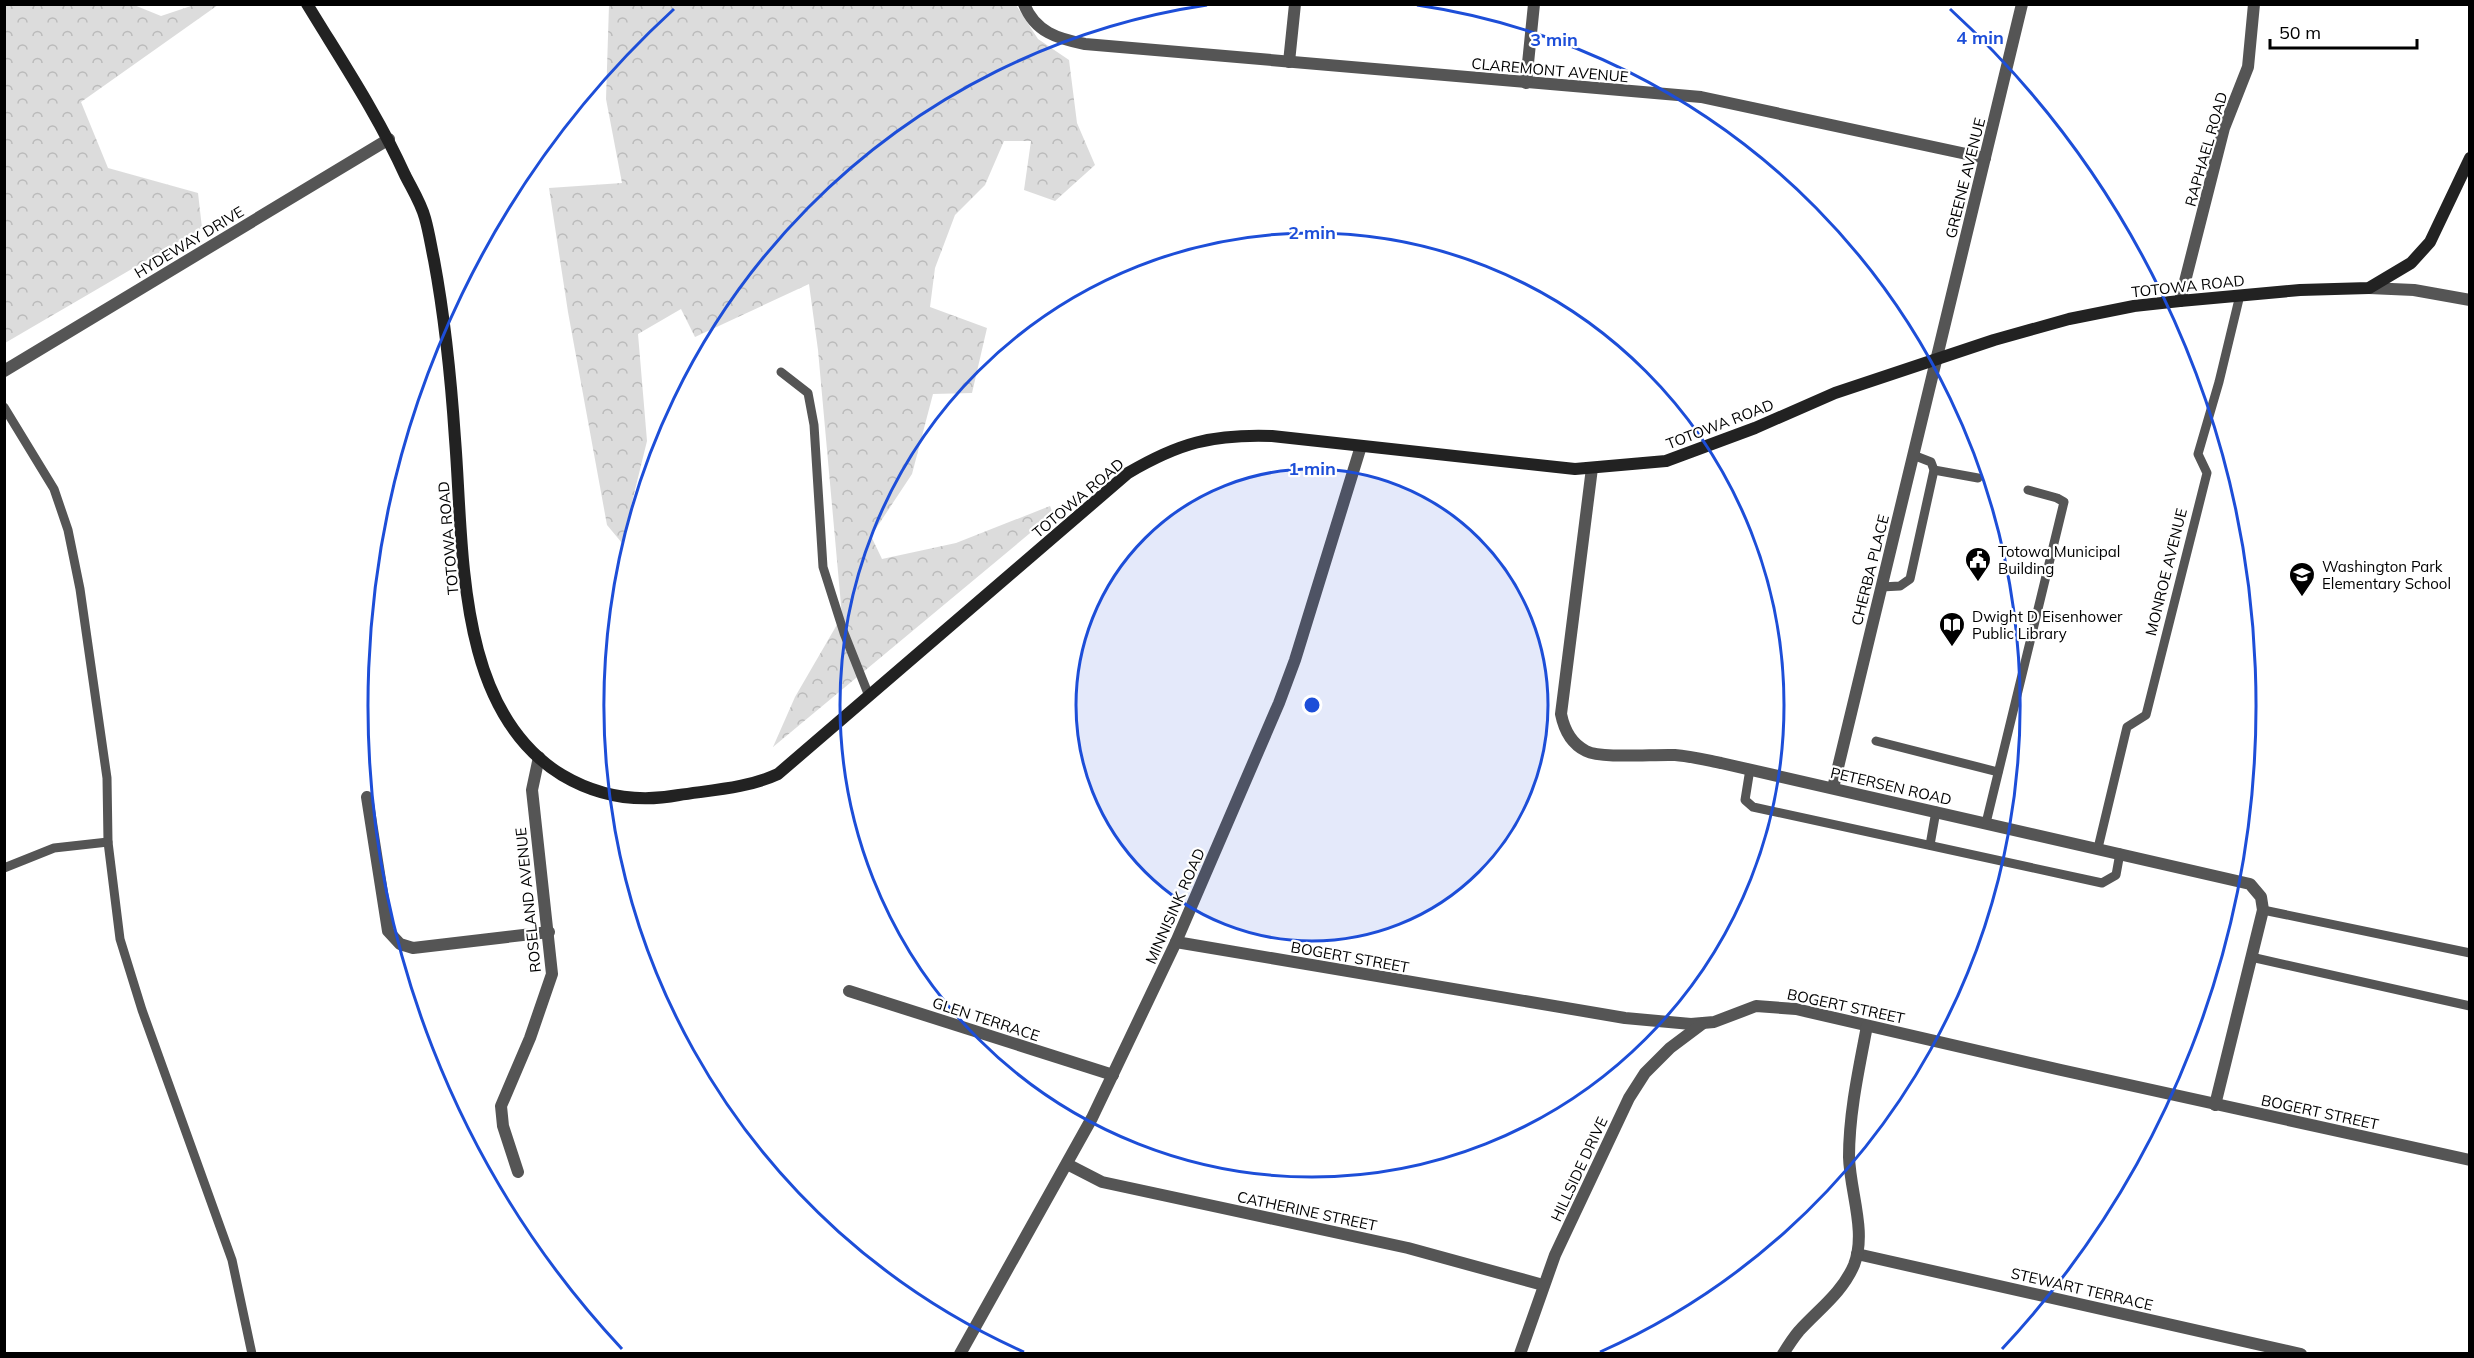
<svg xmlns="http://www.w3.org/2000/svg" width="2474" height="1358" font-family="Mulish,sans-serif">
	<style>
		.forest { fill: url(#forest-crowns) }
		.lines { fill: none; stroke-linecap: round; stroke-linejoin: round }
		.service { stroke: #555; stroke-width: 9 }
		.minor { stroke: #555; stroke-width: 12 }
		.tertiary { stroke: #555; stroke-width: 12 }
		.secondary { stroke: #222; stroke-width: 12 }
		.ring { fill: none; stroke: #1d4ed8; stroke-width: 3 }
		.labels { text-anchor: middle; dominant-baseline: central; stroke-width: 4.5; stroke-linejoin: round; paint-order: stroke }
		.street-label { font-size: 15px; fill: #000; stroke: #fff }
		.poi-label { font-size: 15px; fill: #000; stroke: #fff; text-anchor: start }
		.centre { fill: #1d4ed8; stroke: #fff; stroke-width: 3 }
		.ring-label { font-size: 18px; text-anchor: middle; font-weight: bold; fill: #1d4ed8; stroke: #fff; stroke-width: 4.5; stroke-linejoin: round; paint-order: stroke }
	</style>
	<defs>
		<pattern id="forest-crowns" width="20" height="18" patternUnits="userSpaceOnUse" patternTransform="scale(1.5)"><rect width="20" height="18" fill="#dcdcdc"/><path d="M2 6a3 3 0 1 1 6 0M12 15a3 3 0 1 1 6 0" fill="none" stroke="#bbb"/></pattern>
	</defs>
	<rect width="100%" height="100%" fill="#fff"/>
	<g class="forest">
		<path d="M 5,4 L 134,5 L 161,16 L 194,5 L 218,5 L 81,102 L 108,168 L 198,193 L 202,228 L 5,343 Z"/>
		<path d="M 609,5 L 1016,5 L 1038,39 L 1069,60 L 1077,123 L 1095,165 L 1055,201 L 1024,190 L 1031,141 L 1004,141 L 985,185 L 955,215 L 935,268 L 930,307 L 987,328 L 972,393 L 933,394 L 912,474 L 871,536 L 882,559 L 956,543 L 1050,506 L 1053,514 L 773,747 L 795,697 L 842,616 L 818,350 L 809,284 L 695,337 L 681,309 L 638,334 L 647,441 L 622,543 L 607,525 L 568,312 L 549,188 L 622,183 L 606,99 Z"/>
	</g>
	<g class="lines">
		<g class="service">
			<path d="M 781,372 L 808,393 L 814,425 L 823,567 L 844,633 L 869,696"/>
			<path d="M 4,407 L 54,489 L 68,530 L 80,589 L 107,778 L 108,842"/>
			<path d="M 1934,470 L 1978,478"/>
			<path d="M 1881,587 L 1900,586 L 1910,579 L 1934,470 L 1931,462 L 1913,455"/>
			<path d="M 1876,741 L 1998,772"/>
			<path d="M 1750,769 L 1745,800 L 1753,807 L 2102,883 L 2116,875 L 2120,853"/>
			<path d="M 1986,823 L 2064,502 L 2057,498 L 2028,490"/>
			<path d="M 1930,845 L 1936,811"/>
			<path d="M 2098,848 L 2127,727 L 2146,715 L 2207,473 L 2198,454 L 2219,382 L 2240,295"/>
			<path d="M 4,868 L 54,848 L 108,842 L 120,939 L 142,1010 L 232,1260 L 252,1354"/>
			<path d="M 2263,910 L 2470,953"/>
			<path d="M 2251,957 L 2470,1006"/>
		</g>
		<g class="minor">
			<path d="M 1024,4 C 1035,32 1058,39 1085,44 L 1701,97 L 1985,158"/>
			<path d="M 1289,62 L 1295,4"/>
			<path d="M 1526,83 L 1534,4"/>
			<path d="M 2180,301 L 2224,128 L 2248,67 L 2254,4"/>
			<path d="M 4,371 L 389,139"/>
			<path d="M 1592,468 L 1561,714 C 1564,729 1570,743 1586,751 C 1602,759 1654,754 1675,755 C 1690,756 1706,760 1721,763 L 2250,884 L 2261,897 L 2263,910 L 2215,1105"/>
			<path d="M 1833,788 L 2022,4"/>
			<path d="M 367,797 L 388,931 L 400,944 L 413,948 L 549,932"/>
			<path d="M 1176,942 L 1625,1018 L 1691,1024 L 1714,1022 L 1756,1006 L 1796,1009 L 2061,1070 L 2470,1160"/>
			<path d="M 849,991 L 1113,1075"/>
			<path d="M 1067,1164 L 1102,1182 L 1408,1248 L 1543,1285"/>
			<path d="M 518,1172 L 503,1126 L 501,1106 L 530,1038 L 552,974 L 532,790 L 539,757"/>
			<path d="M 1857,1254 L 2301,1354"/>
			<path d="M 1520,1354 L 1555,1255 L 1629,1098 L 1645,1073 L 1670,1048 L 1702,1024"/>
			<path d="M 1783,1354 C 1788,1346 1793,1338 1799,1331 C 1819,1309 1842,1293 1854,1265 C 1867,1232 1850,1192 1849,1157 C 1849,1113 1859,1068 1867,1026"/>
		</g>
		<g class="tertiary">
			<path d="M 2369,288 L 2414,290 L 2470,300"/>
			<path d="M 960,1354 L 1092,1118 L 1176,942 L 1279,703 L 1295,660 L 1361,446"/>
		</g>
		<path class="secondary" d="M 307,4 C 341,60 378,115 405,175 C 412,189 421,203 425,218 C 429,232 431,246 434,260 C 445,319 451,379 455,439 C 464,548 455,710 562,775 C 599,797 637,803 679,795 C 712,790 748,788 778,774 L 1128,473 C 1179,443 1212,434 1272,436 L 1575,469 L 1666,461 L 1755,428 L 1835,393 L 1994,340 L 2069,319 L 2134,306 L 2180,301 L 2300,290 L 2369,288 L 2411,263 L 2430,242 L 2470,158"/>
	</g>
	<circle cx="1312" cy="705" r="236" fill="#1d4ed8" fill-opacity=".12"/>
	<g class="ring">
		<circle cx="1312" cy="705" r="236"/>
		<circle cx="1312" cy="705" r="472"/>
		<path d="M1024 1352A708 708 0 0 1 1207 5M1417 5A708 708 0 0 1 1600 1352"/>
		<path d="M622 1349A944 944 0 0 1 674 9M1950 9A944 944 0 0 1 2002 1349"/>
	</g>
	<defs>
		<symbol id="civic-pin" viewBox="-11 -11 22 30"><path d="M0 17L-7.5 6A9.5 9.5 0 1 1 7.5 6Z" fill="#000" stroke="#fff"/><path d="M-.6-6.5H3V-4.5H.6V-3L4-1V1h2V6H-6V1h2V-1L-.6-3ZM-1.2 2.5V6h2.4V2.5Z" fill="#fff"/></symbol>
		<symbol id="school-pin" viewBox="-11 -11 22 30"><path d="M0 17L-7.5 6A9.5 9.5 0 1 1 7.5 6Z" fill="#000" stroke="#fff"/><path d="M0-5L7-2L0 1L-7-2ZM-4 1L0 2.5L4 1V4Q0 6-4 4Z" fill="#fff"/></symbol>
		<symbol id="library-pin" viewBox="-11 -11 22 30"><path d="M0 17L-7.5 6A9.5 9.5 0 1 1 7.5 6Z" fill="#000" stroke="#fff"/><path d="M-6-4Q-3-5.5-.7-3.5V5Q-3 3-6 4ZM6-4Q3-5.5 .7-3.5V5Q3 3 6 4Z" fill="#fff"/></symbol>
	</defs>
	<g fill-rule="evenodd">
		<use href="#civic-pin" x="1963" y="545" width="30" height="40"/>
		<use href="#school-pin" x="2287" y="560" width="30" height="40"/>
		<use href="#library-pin" x="1937" y="610" width="30" height="40"/>
	</g>
	<g class="labels">
		<g class="street-label">
			<text transform="translate(1550 70) rotate(5)">CLAREMONT AVENUE</text>
			<text transform="translate(2206 149) rotate(-74)">RAPHAEL ROAD</text>
			<text transform="translate(1965 178) rotate(-76)">GREENE AVENUE</text>
			<text transform="translate(189 242) rotate(-31)">HYDEWAY DRIVE</text>
			<text transform="translate(2188 286) rotate(-6)">TOTOWA ROAD</text>
			<text transform="translate(1720 424) rotate(-21)">TOTOWA ROAD</text>
			<text transform="translate(1078 498) rotate(-40)">TOTOWA ROAD</text>
			<text transform="translate(448 538) rotate(-95)">TOTOWA ROAD</text>
			<text transform="translate(1870 570) rotate(-76)">CHERBA PLACE</text>
			<text transform="translate(2166 572) rotate(-76)">MONROE AVENUE</text>
			<text transform="translate(1891 786) rotate(13)">PETERSEN ROAD</text>
			<text transform="translate(528 900) rotate(-96)">ROSELAND AVENUE</text>
			<text transform="translate(1175 906) rotate(-66)">MINNISINK ROAD</text>
			<text transform="translate(1350 957) rotate(10)">BOGERT STREET</text>
			<text transform="translate(1846 1006) rotate(12)">BOGERT STREET</text>
			<text transform="translate(986 1019) rotate(18)">GLEN TERRACE</text>
			<text transform="translate(2320 1112) rotate(12)">BOGERT STREET</text>
			<text transform="translate(1579 1169) rotate(-65)">HILLSIDE DRIVE</text>
			<text transform="translate(1307 1211) rotate(12)">CATHERINE STREET</text>
			<text transform="translate(2082 1289) rotate(13)">STEWART TERRACE</text>
		</g>
		<g class="poi-label">
			<text x="1998" y="551">Totowa Municipal<tspan x="1998" dy="17">Building</tspan></text>
			<text x="2322" y="566">Washington Park<tspan x="2322" dy="17">Elementary School</tspan></text>
			<text x="1972" y="616">Dwight D Eisenhower<tspan x="1972" dy="17">Public Library</tspan></text>
		</g>
	</g>
	<circle cx="1312" cy="705" r="9" class="centre"/>
	<g class="ring-label">
		<text x="1980" y="44">4 min</text>
		<text x="1554" y="46">3 min</text>
		<text x="1312" y="239">2 min</text>
		<text x="1312" y="475">1 min</text>
	</g>
	<rect width="2474" height="1358" fill="none" stroke="#000000" stroke-width="12"/>
	<path d="M2270 39v9h147v-9" fill="none" stroke="#000000" stroke-width="3"/>
	<text x="2279" y="39" font-size="18" fill="#000000" stroke="#ffffff" stroke-width="4.5" paint-order="stroke">50 m</text>
</svg>
